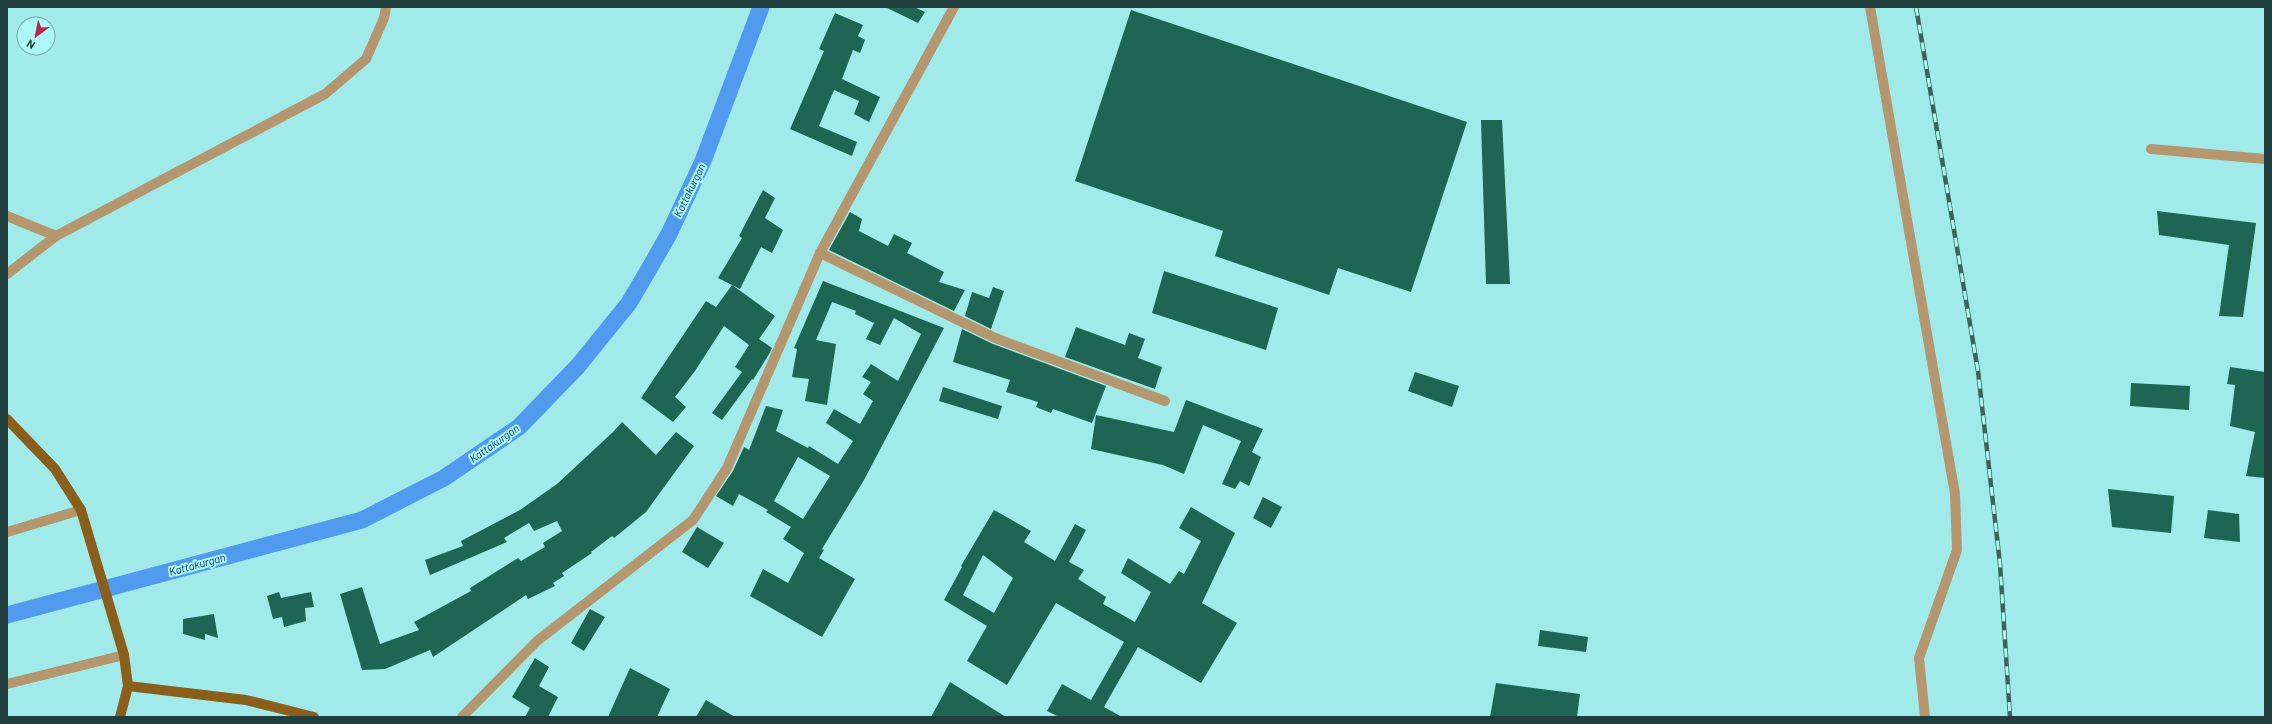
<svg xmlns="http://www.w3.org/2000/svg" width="2272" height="724" font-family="Barlow,sans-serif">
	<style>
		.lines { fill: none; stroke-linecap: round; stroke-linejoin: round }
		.canal { stroke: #519aee; stroke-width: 17 }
		.building { fill: #1f6554; fill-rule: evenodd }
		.minor { stroke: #b5976f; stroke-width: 10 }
		.major { stroke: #8a5e1b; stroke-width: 10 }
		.rail-casing { stroke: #3a6260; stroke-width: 4.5 }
		.rail { stroke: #adf8f6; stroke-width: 3; stroke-dasharray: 9; stroke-linecap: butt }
		.labels { text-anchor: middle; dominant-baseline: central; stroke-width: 4; stroke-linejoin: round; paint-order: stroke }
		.water-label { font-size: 11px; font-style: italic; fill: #003469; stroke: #adf8f6 }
	</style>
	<rect width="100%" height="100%" fill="#a0ebe9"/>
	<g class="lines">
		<path class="canal" d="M 7,615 L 362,520 L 444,478 L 519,427 L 578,366 L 629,303 L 649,269 L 669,234 L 703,161 L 761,7"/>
	</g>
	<g class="building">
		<path d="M 885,7 L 914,7 L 925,12 L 918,23 Z"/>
		<path d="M 1131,10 L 1467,122 L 1411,292 L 1338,268 L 1329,295 L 1215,256 L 1223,231 L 1075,181 Z"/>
		<path d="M 835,13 L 863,25 L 858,36 L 865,40 L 860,53 L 853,50 L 842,79 L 880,97 L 869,122 L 854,114 L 859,101 L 834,90 L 819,126 L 857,142 L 852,156 L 790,129 L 824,51 L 819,49 Z"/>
		<path d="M 1481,120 L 1502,120 L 1510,284 L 1486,284 Z"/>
		<path d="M 763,190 L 775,198 L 765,218 L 783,230 L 772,253 L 761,247 L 740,289 L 718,278 L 742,238 L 739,236 Z"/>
		<path d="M 2157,211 L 2256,223 L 2243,317 L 2219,316 L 2229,245 L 2159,235 Z"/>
		<path d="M 850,212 L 862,219 L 859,231 L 888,246 L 894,234 L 912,243 L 907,253 L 944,272 L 939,282 L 965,290 L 954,311 L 829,250 Z"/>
		<path d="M 1164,271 L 1278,308 L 1266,350 L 1152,313 Z"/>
		<path d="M 823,281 L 944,328 L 864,480 L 822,549 L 824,550 L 819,558 L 855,579 L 822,637 L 750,596 L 763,569 L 788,583 L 804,553 L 783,539 L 791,527 L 766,512 L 768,510 L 739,494 L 733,506 L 716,496 L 733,471 L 744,447 L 749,450 L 766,406 L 783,410 L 776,431 L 808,448 L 809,446 L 838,464 L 853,441 L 826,423 L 834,409 L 860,424 L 873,401 L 863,394 L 871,382 L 862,377 L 871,364 L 898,381 L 921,334 L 894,318 L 880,345 L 866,339 L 874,323 L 855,314 L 856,311 L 832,302 L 816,340 L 836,344 L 827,405 L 805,401 L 809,379 L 792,377 L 797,349 L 794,348 ZM 798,457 L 830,476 L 803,519 L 774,501 Z"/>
		<path d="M 732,285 L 775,316 L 759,339 L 772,348 L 769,354 L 753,380 L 752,379 L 722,420 L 712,413 L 742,372 L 735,367 L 749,345 L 724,326 L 695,371 L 675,397 L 686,407 L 673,422 L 641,398 L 706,301 L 716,307 Z"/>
		<path d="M 993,287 L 1004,291 L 991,329 L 965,316 L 972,292 L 989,298 Z"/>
		<path d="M 1076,327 L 1125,345 L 1129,333 L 1145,339 L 1138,358 L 1162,367 L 1155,389 L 1065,357 Z"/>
		<path d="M 962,329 L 993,344 L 1106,386 L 1092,423 L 1053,409 L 1051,413 L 1036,407 L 1038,402 L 1006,392 L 1010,380 L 953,362 Z"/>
		<path d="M 2230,367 L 2265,372 L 2265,478 L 2246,476 L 2255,432 L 2230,426 L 2235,385 L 2227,384 Z"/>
		<path d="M 1415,372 L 1459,386 L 1452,407 L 1408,391 Z"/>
		<path d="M 2131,383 L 2190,386 L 2189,410 L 2130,406 Z"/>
		<path d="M 943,387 L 1002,406 L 998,419 L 939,401 Z"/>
		<path d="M 1186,400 L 1263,429 L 1252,452 L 1261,457 L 1249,486 L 1240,481 L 1235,489 L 1222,484 L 1241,441 L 1203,425 L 1184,474 L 1163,465 L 1091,449 L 1096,415 L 1174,432 Z"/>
		<path d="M 622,422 L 656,455 L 676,432 L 694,446 L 646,512 L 614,538 L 612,536 L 591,552 L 592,553 L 562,573 L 564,576 L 553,583 L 555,586 L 528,599 L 526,595 L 433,657 L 430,650 L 385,669 L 362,670 L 340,594 L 362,587 L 380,644 L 419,630 L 414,622 L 471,591 L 470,588 L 518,558 L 521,561 L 545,547 L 543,543 L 562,531 L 557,521 L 534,531 L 529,523 L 504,538 L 507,542 L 430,575 L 425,560 L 463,546 L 461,541 L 520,510 L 557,484 L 613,432 Z"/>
		<path d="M 2108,489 L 2174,496 L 2171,533 L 2112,527 Z"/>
		<path d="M 1263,497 L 1282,507 L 1271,528 L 1253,518 Z"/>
		<path d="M 1191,507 L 1235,533 L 1202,603 L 1237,623 L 1201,683 L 1138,647 L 1104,707 L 1122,717 L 1059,717 L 1047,711 L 1062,684 L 1091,700 L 1124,642 L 1056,603 L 1007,685 L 967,661 L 987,626 L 944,600 L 962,567 L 961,566 L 994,510 L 1031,531 L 1024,542 L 1055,561 L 1075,524 L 1086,530 L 1069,562 L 1084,570 L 1078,579 L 1106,597 L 1103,604 L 1135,622 L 1151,592 L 1121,573 L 1128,558 L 1170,584 L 1179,571 L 1184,574 L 1201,541 L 1179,528 ZM 983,555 L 1013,578 L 994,613 L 963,595 Z"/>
		<path d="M 2208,510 L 2239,514 L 2240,542 L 2204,538 Z"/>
		<path d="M 697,527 L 724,543 L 708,568 L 682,552 Z"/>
		<path d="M 279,592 L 281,598 L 311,592 L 314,607 L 305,608 L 306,621 L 284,627 L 282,617 L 273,619 L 267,596 Z"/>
		<path d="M 590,609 L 605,617 L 584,651 L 571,643 Z"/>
		<path d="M 214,614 L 218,638 L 205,634 L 205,640 L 183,634 L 183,619 Z"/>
		<path d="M 1540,630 L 1588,637 L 1586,652 L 1538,646 Z"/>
		<path d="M 535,658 L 549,667 L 539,686 L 558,697 L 548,717 L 525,717 L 530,708 L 512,697 Z"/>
		<path d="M 630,668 L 670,689 L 657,717 L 608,717 Z"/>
		<path d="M 950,682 L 1006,717 L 931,717 Z"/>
		<path d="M 1496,683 L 1580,694 L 1577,717 L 1490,717 Z"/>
		<path d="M 706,700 L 735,717 L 696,717 Z"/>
	</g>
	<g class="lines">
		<g class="minor">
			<path d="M 1870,7 L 1955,494 L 1957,550 L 1919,658 L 1925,717"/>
			<path d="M 2151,149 L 2265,159"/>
			<path d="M 7,216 L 56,236"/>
			<path d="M 820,253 L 995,338 L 1165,401"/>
			<path d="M 7,274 L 56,236 L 325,94 L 366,59 L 384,18 L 386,7"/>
			<path d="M 7,532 L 81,510"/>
			<path d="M 7,684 L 124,655"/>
			<path d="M 462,717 L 537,641 L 693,520 L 727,468 L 820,253 L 954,7"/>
		</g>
		<g class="major">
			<path d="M 7,419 L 55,469 L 81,510 L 124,655 L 128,686 L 120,717"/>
			<path d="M 128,686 L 246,700 L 314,717"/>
		</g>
		<defs>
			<path id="rail" d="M 1916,7 L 1978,371 L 2000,564 L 2010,717"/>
		</defs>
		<use href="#rail" class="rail-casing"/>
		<use href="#rail" class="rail"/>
	</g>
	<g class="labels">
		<g class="water-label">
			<text transform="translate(689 190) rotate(-64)">Kattakurgan</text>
			<text transform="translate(494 443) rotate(-35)">Kattakurgan</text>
			<text transform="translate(197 564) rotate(-15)">Kattakurgan</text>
		</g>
	</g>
	<rect width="2272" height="724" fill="none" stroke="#1f3e3d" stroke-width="16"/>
	<g transform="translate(36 36) rotate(212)"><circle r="19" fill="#adf8f6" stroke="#74aeac"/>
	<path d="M0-3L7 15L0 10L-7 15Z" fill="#b72648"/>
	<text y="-6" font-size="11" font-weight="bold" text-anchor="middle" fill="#1f3e3d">N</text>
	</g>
</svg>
